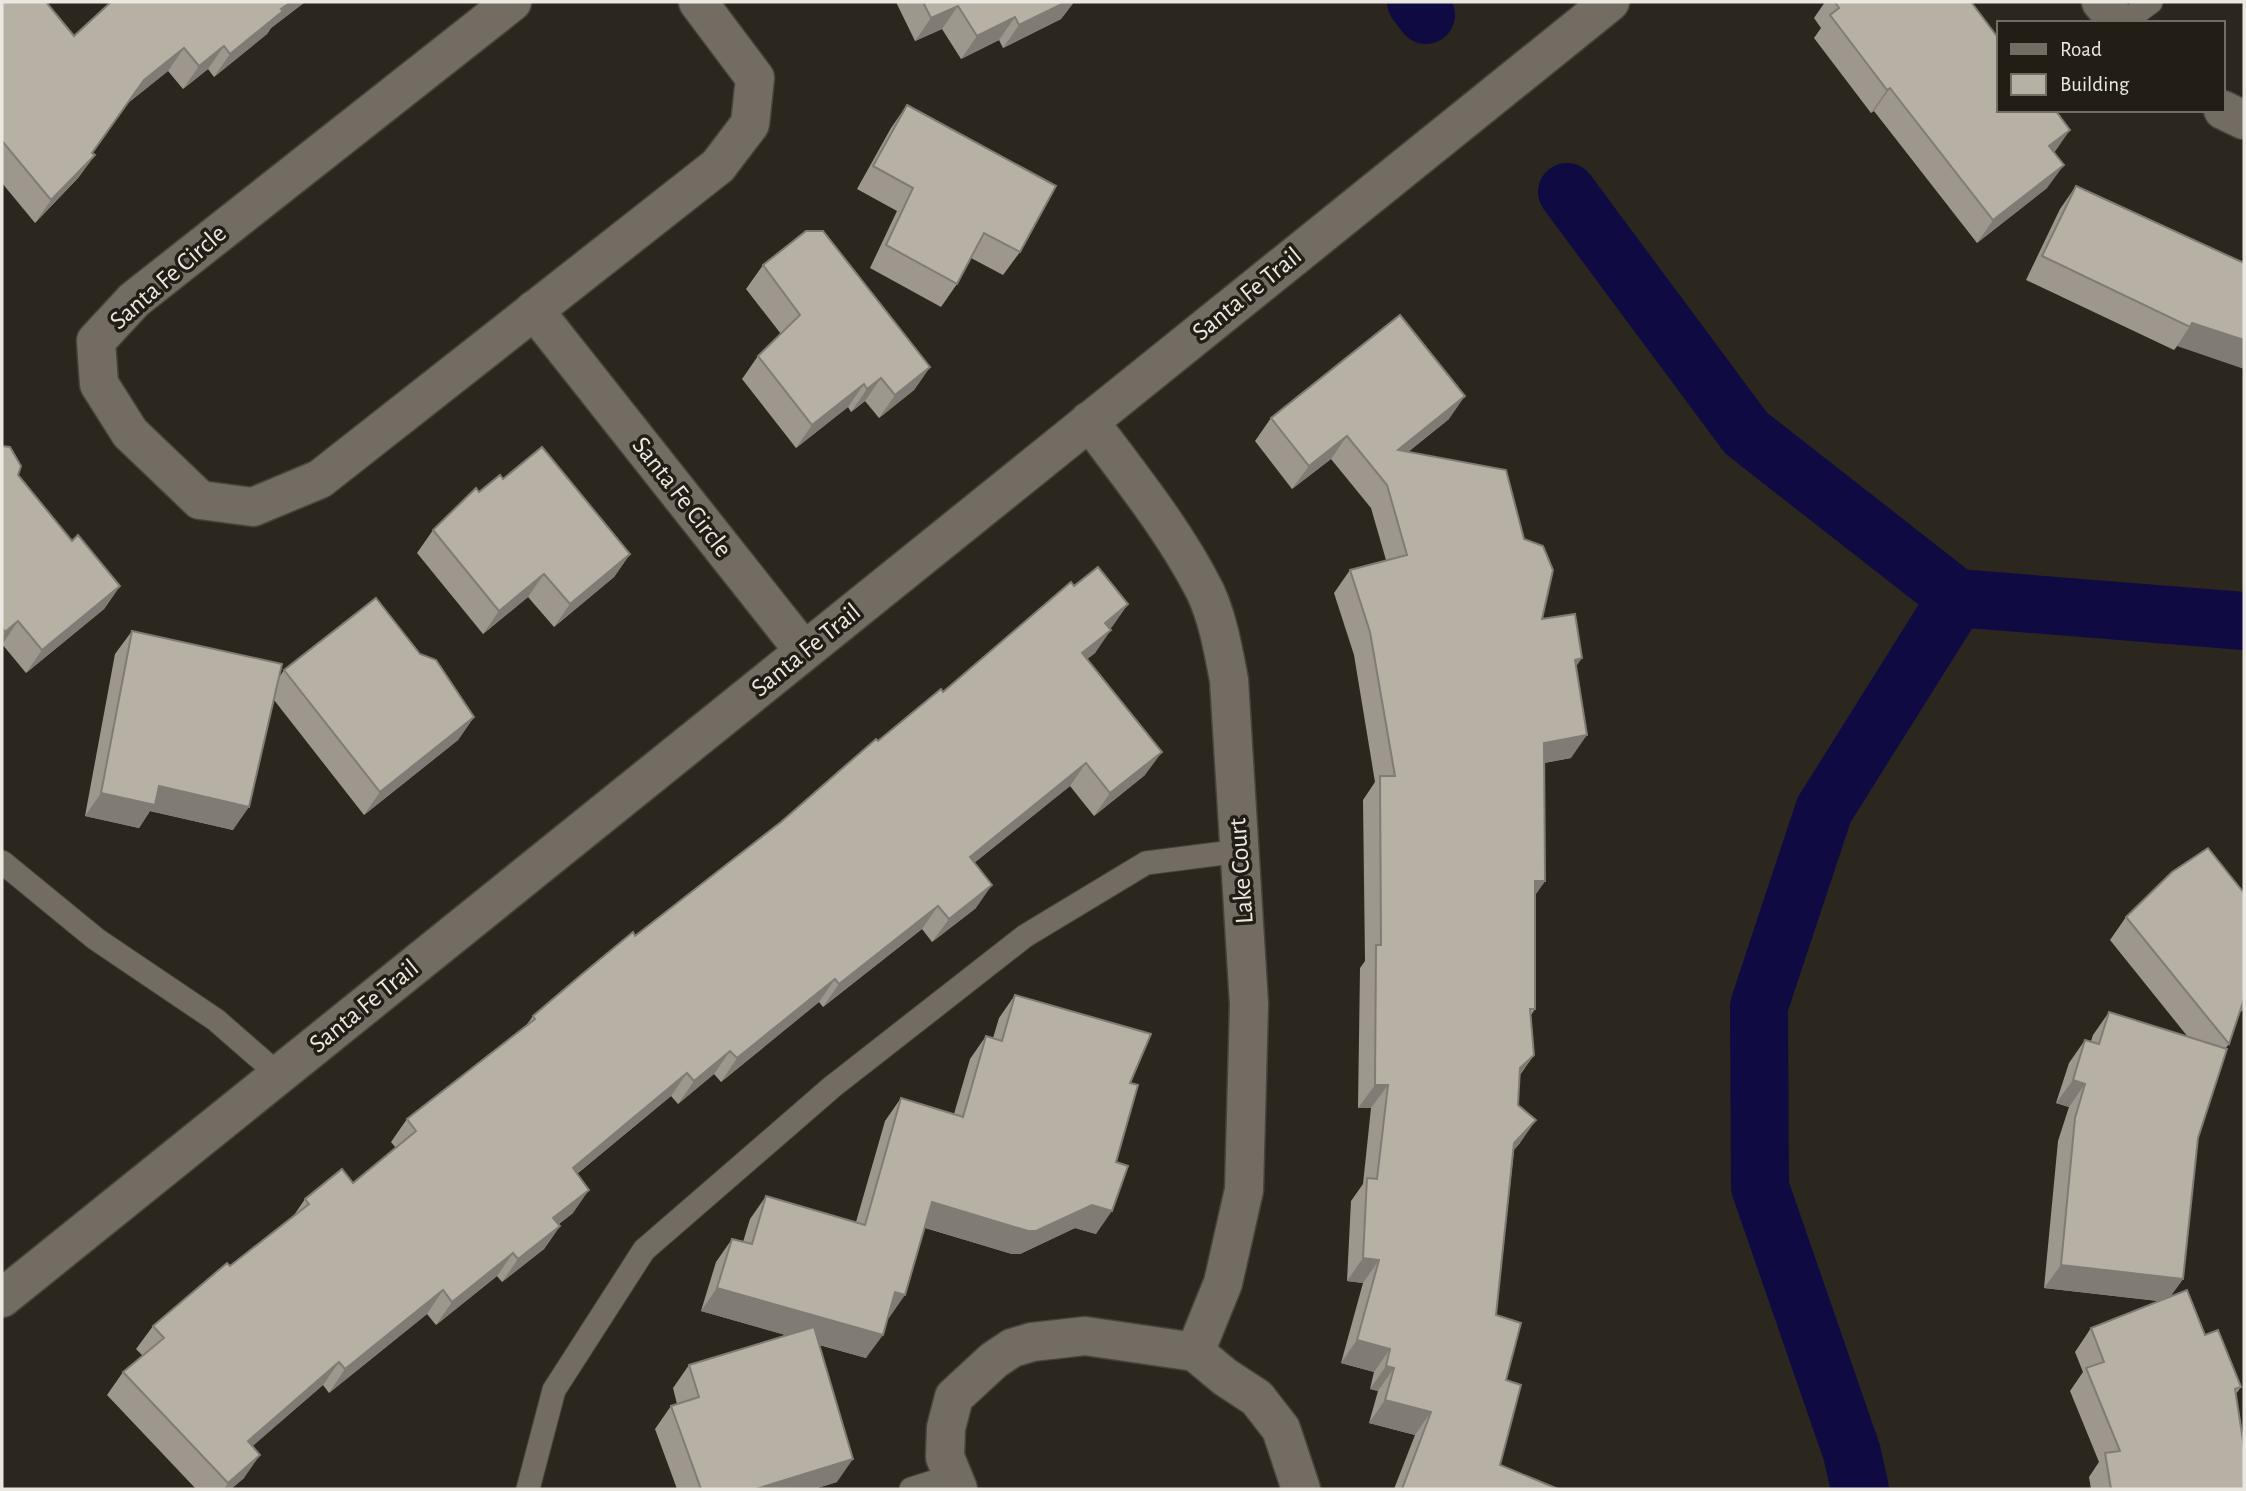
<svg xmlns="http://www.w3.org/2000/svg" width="2246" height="1491" font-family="'Alegreya Sans',sans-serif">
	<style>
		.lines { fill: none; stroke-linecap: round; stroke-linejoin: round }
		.canal { stroke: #100a42; stroke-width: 58 }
		.service-casing { stroke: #48433c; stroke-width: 25 }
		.minor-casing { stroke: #48433c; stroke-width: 41 }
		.tertiary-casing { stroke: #48433c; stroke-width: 41 }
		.service { stroke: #726c62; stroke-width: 23 }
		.minor { stroke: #726c62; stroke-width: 38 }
		.tertiary { stroke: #726c62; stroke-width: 38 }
		.wall { fill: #9d978e }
		.shaded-wall { fill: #807b74 }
		.building { fill: #b7b0a5; stroke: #807b74; stroke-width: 2 }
		.labels { text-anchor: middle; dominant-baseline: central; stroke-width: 7; stroke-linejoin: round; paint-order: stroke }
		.street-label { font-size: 26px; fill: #ebe8e2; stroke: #221d15 }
	</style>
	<rect width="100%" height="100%" fill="#2c271e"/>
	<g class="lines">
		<g class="canal">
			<path d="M 1416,2 L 1426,15"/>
			<path d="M 1567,192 L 1746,433 L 1957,598 L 2244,621"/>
			<path d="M 1860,1489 L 1852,1453 L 1760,1187 L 1759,1006 L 1824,810 L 1957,598"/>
		</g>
		<defs>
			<g id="service">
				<path d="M 2123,23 L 2151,2"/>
				<path d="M 2,862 L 96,939 L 216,1020 L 279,1075"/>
				<path d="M 528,1489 L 554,1390 L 644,1250 L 832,1087 L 1025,936 L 1146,863 L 1240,851"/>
				<path d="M 911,1489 L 952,1476"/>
			</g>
			<g id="minor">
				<path d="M 512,2 L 134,300 L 96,341 L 99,384 L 130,433 L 200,500 L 253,507 L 320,479 L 718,166 L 750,124 L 755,78 L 698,2"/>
				<path d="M 2101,2 L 2119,23"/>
				<path d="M 2223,110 L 2244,120"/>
				<path d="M 534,310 L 804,651"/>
				<path d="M 1089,421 C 1130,476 1174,530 1205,591 C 1218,619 1223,649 1229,680 L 1249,1004 L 1244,1190 L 1223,1283 L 1195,1352"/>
				<path d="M 958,1489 L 945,1457 L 946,1428 L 954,1397 L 994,1360 L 1012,1348 L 1032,1342 L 1085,1336 L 1195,1352 L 1225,1377 L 1257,1398 L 1281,1429 L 1301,1489"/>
			</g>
			<path id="tertiary" d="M 2,1298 L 1610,2"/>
		</defs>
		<use href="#service" class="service-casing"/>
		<use href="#minor" class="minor-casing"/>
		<use href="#tertiary" class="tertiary-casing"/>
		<use href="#service" class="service"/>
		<use href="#minor" class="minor"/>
		<use href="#tertiary" class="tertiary"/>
	</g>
	<g class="wall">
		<path d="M 2,2 L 74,36 L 111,2 L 305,2 L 271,28 L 267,34 L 214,77 L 208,69 L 183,89 L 168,71 L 128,103 L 93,153 L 95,155 L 78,178 L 35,223 L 2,183 Z"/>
		<path d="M 896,2 L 1074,2 L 1061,19 L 1003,48 L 999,40 L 961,59 L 942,29 L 915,41 Z"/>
		<path d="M 1825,2 L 1971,2 L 2054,153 L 2047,188 L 1977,243 L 1874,111 L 1871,113 L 1814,38 L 1821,28 L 1814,18 Z"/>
		<path d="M 907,105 L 1020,252 L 1003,275 L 971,258 L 957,284 L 941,307 L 870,268 L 897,211 L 857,189 L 891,128 Z"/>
		<path d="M 2076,186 L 2244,263 L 2174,350 L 2026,280 L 2060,209 Z"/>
		<path d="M 763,265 L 930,367 L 914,390 L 879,418 L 865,401 L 851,412 L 848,407 L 796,448 L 742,379 L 758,356 L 781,334 L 746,289 Z"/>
		<path d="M 1271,418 L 1449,419 L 1408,452 L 1542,619 L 1576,667 L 1571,758 L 1544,763 L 1545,881 L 1535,895 L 1535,1009 L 1531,1015 L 1534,1055 L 1520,1075 L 1518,1105 L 1520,1143 L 1514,1150 L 1496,1315 L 1506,1380 L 1500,1465 L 1558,1489 L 1394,1489 L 1415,1435 L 1369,1423 L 1378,1391 L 1370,1389 L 1374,1372 L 1341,1363 L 1363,1283 L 1347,1281 L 1351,1201 L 1363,1184 L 1371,1108 L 1358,1108 L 1360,968 L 1365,961 L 1363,800 L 1375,782 L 1354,655 L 1334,593 L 1350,570 L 1386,560 L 1371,508 L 1331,459 L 1292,489 L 1255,441 Z"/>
		<path d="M 2,446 L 18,475 L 72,541 L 120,586 L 104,609 L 26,673 L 2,644 Z"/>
		<path d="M 503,479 L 630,554 L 614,577 L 554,627 L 528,597 L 483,634 L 417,553 L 433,530 L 479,492 Z"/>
		<path d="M 1074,586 L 1128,604 L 1110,629 L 1095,653 L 1087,659 L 1145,775 L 1094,816 L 1070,786 L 974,863 L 976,908 L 932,942 L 922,929 L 823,1007 L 819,1002 L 721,1082 L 714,1074 L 678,1104 L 671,1096 L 577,1174 L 573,1213 L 559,1224 L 560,1226 L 544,1249 L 502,1282 L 497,1276 L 436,1325 L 427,1314 L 329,1393 L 323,1385 L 252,1446 L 244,1478 L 231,1489 L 196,1489 L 107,1395 L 123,1372 L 143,1356 L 136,1349 L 153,1326 L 292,1218 L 305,1199 L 353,1183 L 396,1148 L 391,1142 L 407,1119 L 525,1027 L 533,1016 L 781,822 L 878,741 L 943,692 Z"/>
		<path d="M 132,631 L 278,679 L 284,670 L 420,654 L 474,717 L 458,740 L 364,815 L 274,700 L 233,830 L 150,811 L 139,828 L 85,816 L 115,654 Z"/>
		<path d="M 2126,917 L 2244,1009 L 2239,1013 L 2229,1044 L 2225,1049 L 2198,1138 L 2183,1279 L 2170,1297 L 2205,1335 L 2241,1387 L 2236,1394 L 2244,1489 L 2091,1489 L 2089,1477 L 2099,1462 L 2070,1391 L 2083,1372 L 2075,1352 L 2091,1328 L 2159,1301 L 2044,1288 L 2058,1141 L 2069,1107 L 2056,1103 L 2069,1063 L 2085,1040 L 2091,1041 L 2093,1035 L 2109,1012 L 2188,1037 L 2110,940 Z"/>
		<path d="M 1015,995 L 1130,1083 L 1096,1234 L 1075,1228 L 1020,1254 L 1012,1254 L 925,1228 L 889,1318 L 888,1317 L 866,1358 L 819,1345 L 837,1482 L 814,1489 L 677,1489 L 655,1429 L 671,1406 L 677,1404 L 673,1388 L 689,1365 L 786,1335 L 701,1311 L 716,1262 L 732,1239 L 743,1242 L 750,1219 L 766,1196 L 856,1222 L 885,1121 L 901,1098 L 954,1114 L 970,1059 L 986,1036 L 993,1038 L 999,1018 Z"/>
	</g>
	<g class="shaded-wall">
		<path d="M 291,2 L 305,2 L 271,28 L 267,34 L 214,77 L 230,54 Z"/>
		<path d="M 1066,2 L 1074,2 L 1061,19 L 1003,48 L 1019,25 Z"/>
		<path d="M 958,6 L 942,29 L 915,41 L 931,18 Z"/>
		<path d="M 1015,17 L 999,40 L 961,59 L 977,36 Z"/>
		<path d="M 224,46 L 208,69 L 183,89 L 199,66 Z"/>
		<path d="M 184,48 L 168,71 L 128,103 L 81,169 L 95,155 L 78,178 L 35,223 L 51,200 L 144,80 Z"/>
		<path d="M 1890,88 L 1874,111 L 1871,113 L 1887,90 Z"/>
		<path d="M 2070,130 L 2054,153 L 2049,146 Z"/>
		<path d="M 2064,165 L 2047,188 L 1977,243 L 1993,220 Z"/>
		<path d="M 2192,323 L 2244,340 L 2244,369 L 2177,346 Z"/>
		<path d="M 930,367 L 914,390 L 879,418 L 895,395 Z"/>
		<path d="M 881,378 L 865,401 L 851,412 L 867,389 Z"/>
		<path d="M 864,384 L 848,407 L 796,448 L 812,425 Z"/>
		<path d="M 1465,396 L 1449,419 L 1382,473 L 1398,450 Z"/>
		<path d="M 1347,436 L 1331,459 L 1292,489 L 1309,466 Z"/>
		<path d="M 630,554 L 614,577 L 554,627 L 570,604 Z"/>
		<path d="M 544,574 L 528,597 L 483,634 L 499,611 Z"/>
		<path d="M 120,586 L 104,609 L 26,673 L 42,650 Z"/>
		<path d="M 1128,604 L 1112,627 L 1089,646 L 1105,623 Z"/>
		<path d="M 18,621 L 2,645 L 2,637 L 5,632 Z"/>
		<path d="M 1111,630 L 1095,653 L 1066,676 L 1082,653 Z"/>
		<path d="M 1582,658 L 1566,681 L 1575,660 Z"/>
		<path d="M 474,717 L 458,740 L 364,815 L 380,792 Z"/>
		<path d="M 1587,735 L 1571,758 L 1528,766 L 1544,743 Z"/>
		<path d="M 1162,752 L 1145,775 L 1094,816 L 1110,793 Z"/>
		<path d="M 1086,763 L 1070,786 L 953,880 L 970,857 Z"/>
		<path d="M 159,786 L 249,807 L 233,830 L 150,811 L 139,828 L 85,816 L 101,793 Z"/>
		<path d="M 1535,881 L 1545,881 L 1529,904 Z"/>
		<path d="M 992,885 L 976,908 L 932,942 L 949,919 Z"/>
		<path d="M 938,906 L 922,929 L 823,1007 L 839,984 Z"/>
		<path d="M 835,979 L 819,1002 L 721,1082 L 737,1058 Z"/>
		<path d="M 2244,999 L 2244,1009 L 2227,1023 Z"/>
		<path d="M 730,1051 L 714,1074 L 678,1104 L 694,1081 Z"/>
		<path d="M 1534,1055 L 1517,1078 L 1520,1068 Z"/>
		<path d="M 687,1073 L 671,1096 L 556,1191 L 573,1168 Z"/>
		<path d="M 2073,1080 L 2085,1084 L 2069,1107 L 2056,1103 Z"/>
		<path d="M 1375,1085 L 1388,1085 L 1371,1108 L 1358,1108 Z"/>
		<path d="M 1536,1120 L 1520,1143 L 1498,1166 L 1514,1143 Z"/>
		<path d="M 589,1190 L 573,1213 L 537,1241 L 553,1218 Z"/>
		<path d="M 932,1202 L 1092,1205 L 1112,1211 L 1096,1234 L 1075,1228 L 1020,1254 L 1012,1254 L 916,1225 Z"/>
		<path d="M 560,1226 L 544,1249 L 502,1282 L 518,1259 Z"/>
		<path d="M 513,1253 L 497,1276 L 436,1325 L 452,1302 Z"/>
		<path d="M 1363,1258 L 1379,1260 L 1363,1283 L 1347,1281 Z"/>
		<path d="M 2061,1265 L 2183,1279 L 2166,1302 L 2044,1288 Z"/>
		<path d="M 717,1288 L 883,1335 L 866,1358 L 701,1311 Z"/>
		<path d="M 443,1290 L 427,1314 L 329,1393 L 345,1369 Z"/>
		<path d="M 895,1292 L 905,1295 L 889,1318 L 879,1315 Z"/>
		<path d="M 1357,1340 L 1390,1349 L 1374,1372 L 1341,1363 Z"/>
		<path d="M 339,1362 L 323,1385 L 232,1464 L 248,1441 Z"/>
		<path d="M 1386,1366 L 1394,1368 L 1378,1391 L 1370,1389 Z"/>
		<path d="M 1385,1400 L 1431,1412 L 1415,1435 L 1369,1423 Z"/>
		<path d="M 260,1455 L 244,1478 L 231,1489 L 224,1489 L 228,1483 Z"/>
		<path d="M 853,1459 L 837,1482 L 814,1489 L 756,1489 Z"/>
	</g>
	<g class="building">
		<path d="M 2,2 L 46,2 L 74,36 L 111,2 L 291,2 L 281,9 L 283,11 L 230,54 L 224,46 L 199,66 L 184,48 L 144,80 L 92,153 L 95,155 L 51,200 L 2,141 Z"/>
		<path d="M 923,2 L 1066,2 L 1019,25 L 1015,17 L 977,36 L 958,6 L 931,18 Z"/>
		<path d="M 1835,2 L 1971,2 L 1999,39 L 1999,110 L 2055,110 L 2070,130 L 2049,146 L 2064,165 L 1993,220 L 1890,88 L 1887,90 L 1830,15 L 1839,8 Z"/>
		<path d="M 907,105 L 1056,186 L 1020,252 L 984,233 L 957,284 L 886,245 L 913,188 L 873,166 Z"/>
		<path d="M 2076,186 L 2244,263 L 2244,340 L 2192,323 L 2190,327 L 2042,256 Z"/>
		<path d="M 806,231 L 823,231 L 930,367 L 895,395 L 881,378 L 867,389 L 864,384 L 812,425 L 758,356 L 800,315 L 763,265 Z"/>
		<path d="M 1400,315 L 1465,396 L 1398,450 L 1506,470 L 1524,539 L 1543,546 L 1553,570 L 1542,619 L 1575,614 L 1582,658 L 1575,660 L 1587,735 L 1544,743 L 1545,881 L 1535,881 L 1535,1009 L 1530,1009 L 1534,1055 L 1520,1068 L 1518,1105 L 1536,1120 L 1514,1143 L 1496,1315 L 1521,1323 L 1506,1380 L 1521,1385 L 1500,1465 L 1558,1489 L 1402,1489 L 1431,1412 L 1385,1400 L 1394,1368 L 1386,1366 L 1390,1349 L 1357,1340 L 1379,1260 L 1363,1258 L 1367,1178 L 1377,1179 L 1388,1085 L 1375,1085 L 1376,945 L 1381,945 L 1380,776 L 1395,776 L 1370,632 L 1350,570 L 1407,555 L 1387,485 L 1347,436 L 1309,466 L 1271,418 Z"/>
		<path d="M 2,446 L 10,447 L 21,466 L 18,475 L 72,541 L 78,535 L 120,586 L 42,650 L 18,621 L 5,632 L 2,628 Z"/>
		<path d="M 542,447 L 630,554 L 570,604 L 544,574 L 499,611 L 433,530 L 476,488 L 479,492 L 500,475 L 503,479 Z"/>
		<path d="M 1098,567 L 1128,604 L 1105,623 L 1111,630 L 1082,653 L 1162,752 L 1110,793 L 1086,763 L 970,857 L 992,885 L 949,919 L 938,906 L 839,984 L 835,979 L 737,1058 L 730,1051 L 694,1081 L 687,1073 L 573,1168 L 589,1190 L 553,1218 L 560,1226 L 518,1259 L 513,1253 L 452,1302 L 443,1290 L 345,1369 L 339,1362 L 248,1441 L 260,1455 L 228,1483 L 123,1372 L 164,1338 L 153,1326 L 227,1263 L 230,1266 L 309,1204 L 305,1199 L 342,1169 L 353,1183 L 416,1131 L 407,1119 L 535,1019 L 533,1016 L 581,975 L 633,932 L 635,936 L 781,822 L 876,739 L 878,741 L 941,689 L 943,692 L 1071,582 L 1074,586 Z"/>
		<path d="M 376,598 L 420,654 L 436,660 L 474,717 L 380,792 L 284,670 Z"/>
		<path d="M 132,631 L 282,664 L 249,807 L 159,786 L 155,805 L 101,793 Z"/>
		<path d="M 2208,848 L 2244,893 L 2244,999 L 2229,1044 L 2126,917 L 2172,872 Z"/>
		<path d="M 1015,995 L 1151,1034 L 1130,1083 L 1138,1085 L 1116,1162 L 1128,1166 L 1112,1211 L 1092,1205 L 1036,1231 L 1028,1231 L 932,1202 L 905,1295 L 895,1292 L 883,1335 L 717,1288 L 732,1239 L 752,1244 L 766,1196 L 865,1225 L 901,1098 L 963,1117 L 986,1036 L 1002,1041 Z"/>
		<path d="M 2109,1012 L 2227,1049 L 2198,1138 L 2183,1279 L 2061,1265 L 2075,1118 L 2085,1084 L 2073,1080 L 2085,1040 L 2099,1044 Z"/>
		<path d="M 2187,1290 L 2205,1335 L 2218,1330 L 2241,1387 L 2235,1389 L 2244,1447 L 2244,1489 L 2111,1489 L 2105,1453 L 2120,1451 L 2086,1368 L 2104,1362 L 2091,1328 Z"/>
		<path d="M 814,1327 L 853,1459 L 756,1489 L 701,1489 L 671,1406 L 699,1397 L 689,1365 Z"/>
	</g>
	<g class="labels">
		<g class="street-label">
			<text transform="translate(168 277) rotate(-41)">Santa Fe Circle</text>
			<text transform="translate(1247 294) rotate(-39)">Santa Fe Trail</text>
			<text transform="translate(682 497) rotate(52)">Santa Fe Circle</text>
			<text transform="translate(806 650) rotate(-39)">Santa Fe Trail</text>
			<text transform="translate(1241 871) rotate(-94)">Lake Court</text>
			<text transform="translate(364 1006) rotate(-39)">Santa Fe Trail</text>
		</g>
	</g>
	<rect width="2246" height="1491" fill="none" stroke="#ebe8e2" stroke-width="7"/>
	<rect x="1997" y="21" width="228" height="91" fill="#221d15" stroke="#726e67" stroke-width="2"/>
	<rect x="2011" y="44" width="35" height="10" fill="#726c62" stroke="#726e67" stroke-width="2"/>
	<text x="2060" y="56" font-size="21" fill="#ebe8e2">Road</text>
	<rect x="2011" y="74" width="35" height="21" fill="#b7b0a5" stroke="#726e67" stroke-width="2"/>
	<text x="2060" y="91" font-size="21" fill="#ebe8e2">Building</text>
</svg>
